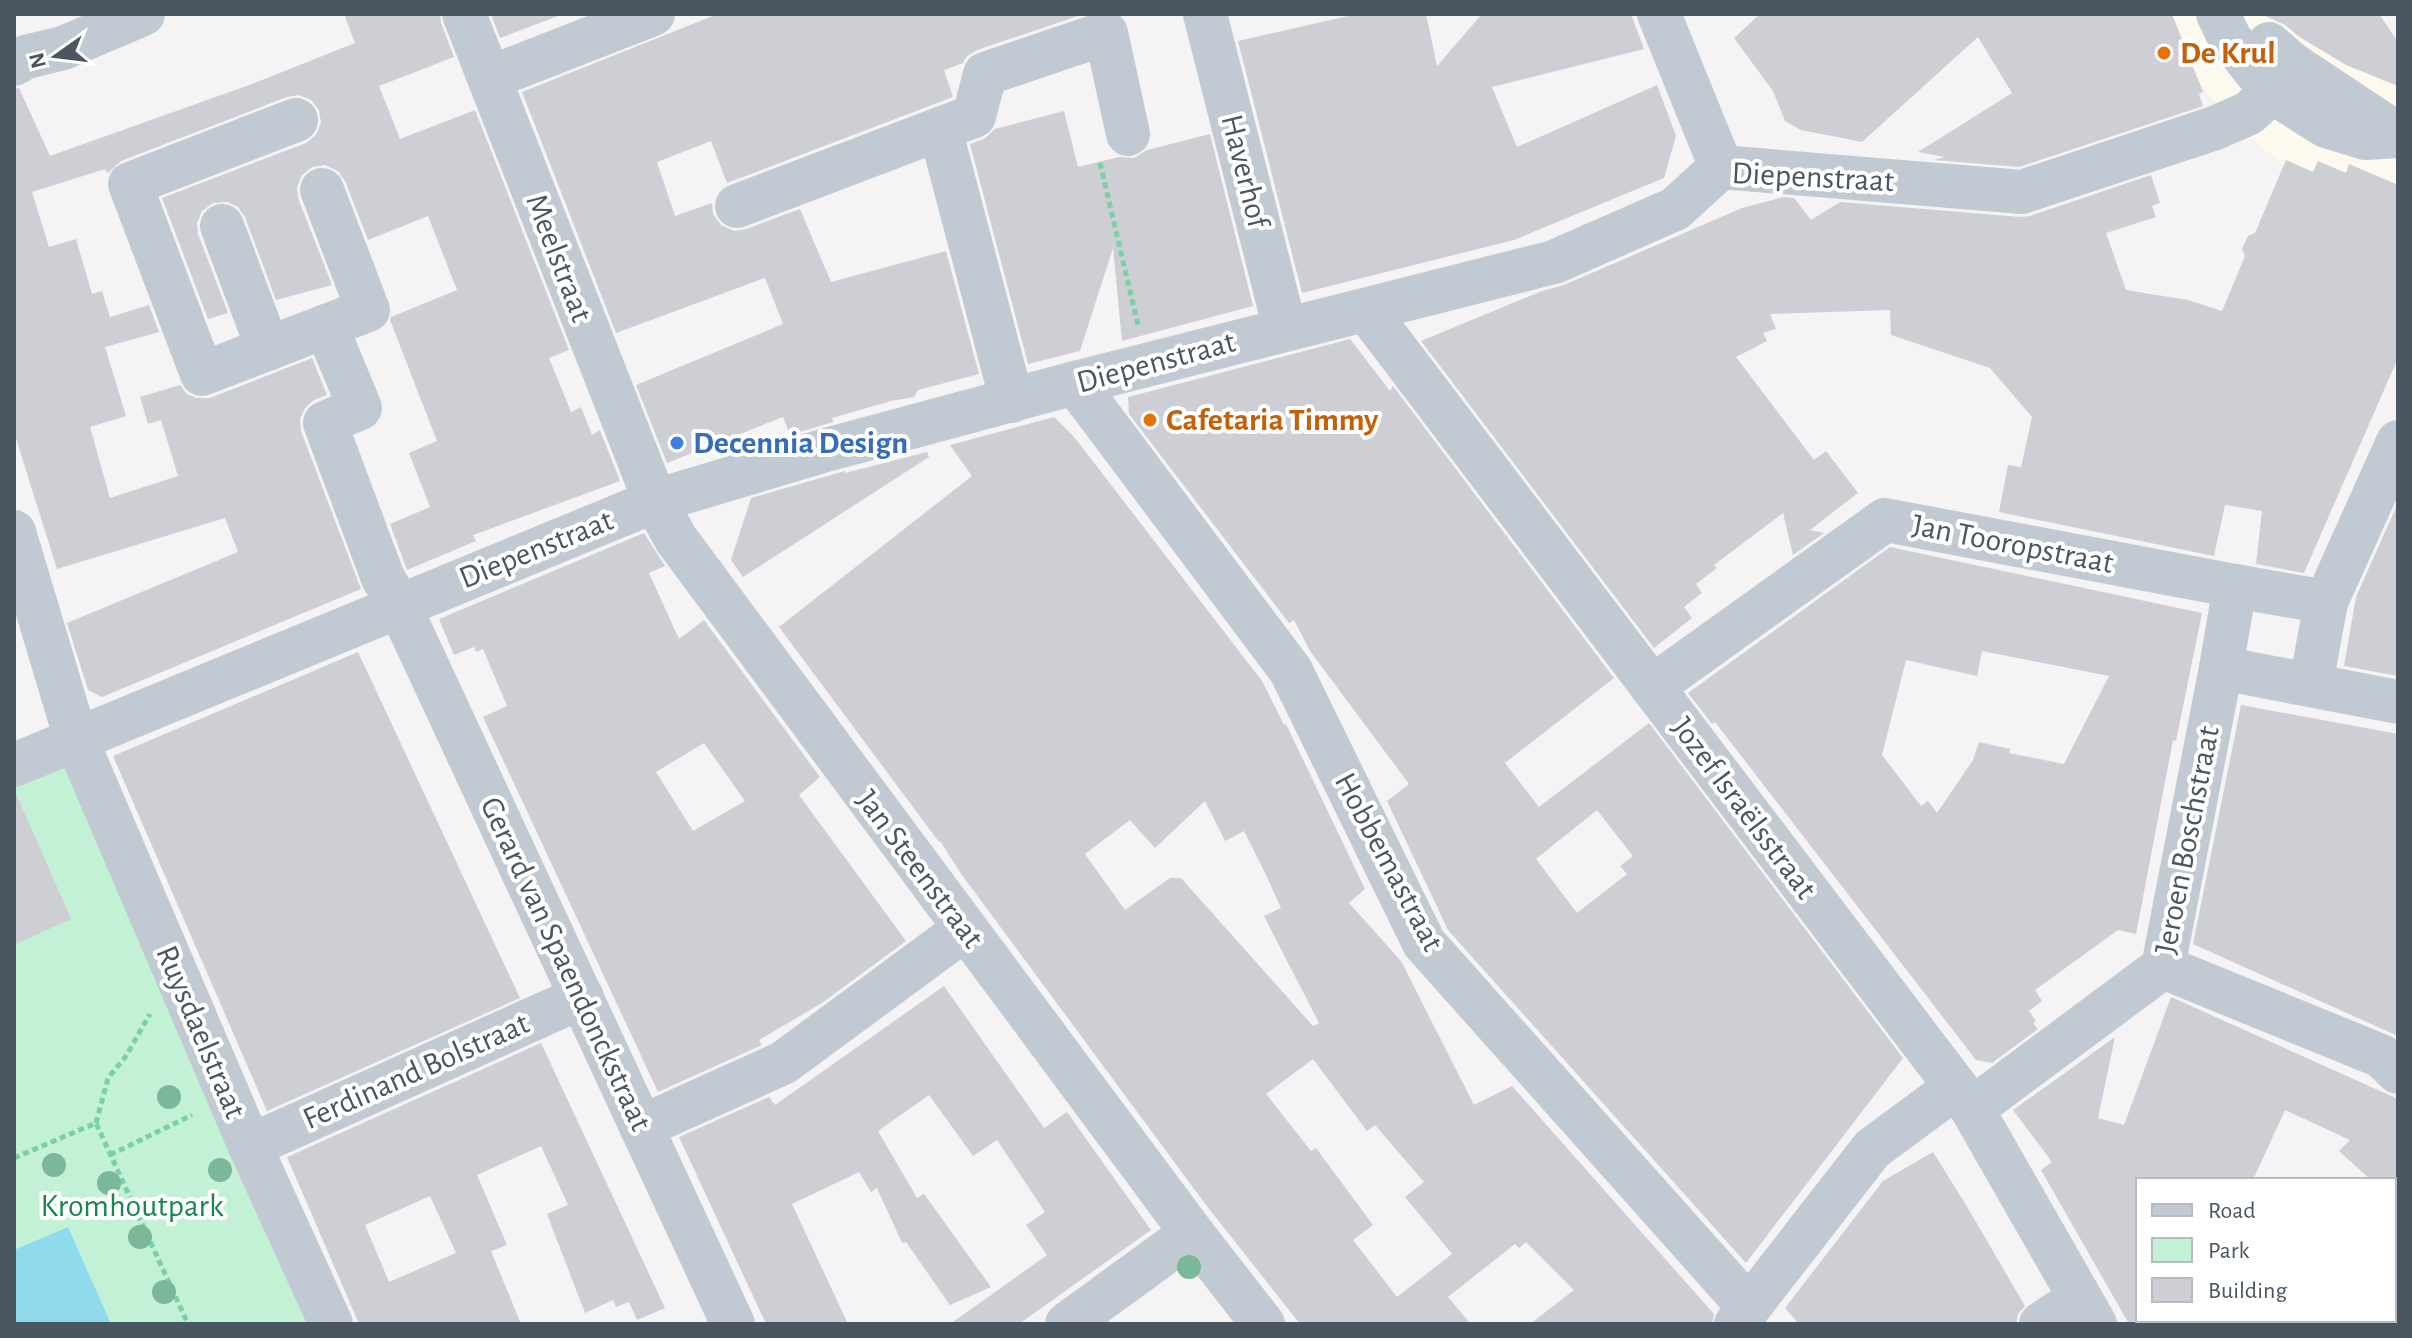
<svg xmlns="http://www.w3.org/2000/svg" width="2412" height="1338" font-family="'Alegreya Sans',sans-serif">
	<style>
		.commercial { fill: #fdf9ef }
		.green { fill: #c3f1d5 }
		.water { fill: #90daee }
		.building { fill: #cdcfd5; fill-rule: evenodd }
		.lines { fill: none; stroke-linecap: round; stroke-linejoin: round }
		.path { stroke: #7ad0a6; stroke-width: 5; stroke-dasharray: 6 4; stroke-linecap: butt }
		.minor { stroke: #c1cad2; stroke-width: 44 }
		.tree { fill: #7bb799 }
		.food-dot { fill: #e8710a; stroke: #fff; stroke-width: 3 }
		.shop-dot { fill: #3f7fe0; stroke: #fff; stroke-width: 3 }
		.labels { text-anchor: middle; dominant-baseline: central; stroke-width: 8; stroke-linejoin: round; paint-order: stroke }
		.food-label { font-size: 32px; font-weight: bold; fill: #c56008; stroke: #fff; text-anchor: start }
		.street-label { font-size: 32px; fill: #4a5661; stroke: #fff }
		.shop-label { font-size: 32px; font-weight: bold; fill: #366cbe; stroke: #fff; text-anchor: start }
		.park-label { font-size: 32px; fill: #17864f; stroke: #fff }
	</style>
	<rect width="100%" height="100%" fill="#f5f3f3"/>
	<path class="commercial" d="M 2149,14 L 2291,14 L 2398,75 L 2398,219 L 2280,163 L 2217,106 Z"/>
	<path class="green" d="M 71,763 L 311,1324 L 14,1324 L 14,787 Z"/>
	<path class="water" d="M 68,1227 L 111,1324 L 14,1324 L 14,1250 Z"/>
	<g class="building">
		<path d="M 344,14 L 440,14 L 441,23 L 454,57 L 379,86 L 400,139 L 475,110 L 569,350 L 549,358 L 571,412 L 581,407 L 592,435 L 600,430 L 620,481 L 473,535 L 476,541 L 407,570 L 390,524 L 430,507 L 409,453 L 437,441 L 390,320 L 391,317 L 457,290 L 428,216 L 368,240 L 345,181 L 338,171 L 325,165 L 312,167 L 302,175 L 297,187 L 298,198 L 332,285 L 276,300 L 245,217 L 238,207 L 227,202 L 213,203 L 202,211 L 197,223 L 198,234 L 228,313 L 208,319 L 162,198 L 306,143 L 316,135 L 321,123 L 319,110 L 311,100 L 299,95 L 287,97 L 121,161 L 109,172 L 107,173 L 105,169 L 32,192 L 49,247 L 76,239 L 92,294 L 102,291 L 110,317 L 149,305 L 159,332 L 105,347 L 126,416 L 90,427 L 110,498 L 178,476 L 161,420 L 148,424 L 140,397 L 180,385 L 187,394 L 197,398 L 210,398 L 312,358 L 327,395 L 314,400 L 305,408 L 300,419 L 301,431 L 361,589 L 102,697 L 88,690 L 67,623 L 238,552 L 225,518 L 57,569 L 14,432 L 14,89 L 19,88 L 50,156 L 252,84 L 355,43 Z"/>
		<path d="M 491,14 L 557,14 L 558,16 L 500,38 Z"/>
		<path d="M 718,14 L 1084,14 L 977,50 L 967,56 L 963,63 L 944,70 L 953,97 L 727,183 L 711,141 L 657,162 L 675,216 L 712,203 L 713,214 L 721,225 L 734,231 L 746,229 L 800,209 L 831,282 L 946,251 L 979,374 L 918,390 L 914,397 L 891,401 L 832,418 L 833,422 L 790,435 L 783,417 L 667,463 L 636,385 L 783,324 L 765,278 L 616,333 L 522,92 Z"/>
		<path d="M 1357,14 L 1426,14 L 1437,66 L 1482,14 L 1631,14 L 1644,49 L 1492,87 L 1517,147 L 1657,85 L 1676,136 L 1664,178 L 1514,240 L 1302,293 L 1238,41 Z"/>
		<path d="M 1760,14 L 2172,14 L 2203,92 L 2199,94 L 2203,106 L 2019,167 L 1934,160 L 1945,157 L 1918,152 L 2012,93 L 1978,37 L 1862,142 L 1801,130 L 1785,121 L 1773,91 L 1734,38 Z"/>
		<path d="M 2261,14 L 2379,14 L 2398,42 L 2398,86 L 2346,65 L 2298,36 L 2285,25 Z"/>
		<path d="M 1064,111 L 1078,167 L 1119,157 L 1134,158 L 1147,150 L 1210,134 L 1253,306 L 1122,341 L 1113,248 L 1080,351 L 1028,364 L 970,144 L 984,139 L 995,129 Z"/>
		<path d="M 2286,160 L 2313,172 L 2318,161 L 2346,173 L 2349,164 L 2398,185 L 2398,358 L 2304,573 L 2256,564 L 2262,511 L 2225,505 L 2214,556 L 1999,512 L 2008,465 L 2021,467 L 2032,417 L 1990,368 L 1891,335 L 1890,310 L 1770,314 L 1776,329 L 1763,333 L 1767,341 L 1736,357 L 1814,460 L 1826,451 L 1858,493 L 1810,530 L 1824,533 L 1793,555 L 1783,513 L 1714,565 L 1717,568 L 1696,584 L 1702,593 L 1684,607 L 1692,618 L 1654,648 L 1421,341 L 1542,291 L 1564,285 L 1742,208 L 1784,197 L 1794,198 L 1811,220 L 1840,202 L 2021,217 L 2030,216 L 2151,175 L 2160,203 L 2152,206 L 2156,217 L 2106,233 L 2126,290 L 2188,300 L 2222,311 L 2245,256 L 2242,249 L 2248,236 L 2255,233 Z"/>
		<path d="M 1350,339 L 1390,391 L 1393,386 L 1614,678 L 1505,763 L 1539,807 L 1649,723 L 1903,1058 L 1746,1263 L 1448,930 L 1387,801 L 1409,784 L 1310,651 L 1294,620 L 1289,623 L 1129,414 L 1128,397 ZM 1597,810 L 1633,856 L 1620,866 L 1627,874 L 1577,913 L 1536,859 Z"/>
		<path d="M 1054,417 L 1075,438 L 1262,681 L 1284,725 L 1286,724 L 1363,885 L 1365,889 L 1349,903 L 1401,961 L 1474,1105 L 1512,1086 L 1714,1314 L 1712,1324 L 1530,1324 L 1574,1290 L 1526,1242 L 1519,1248 L 1515,1244 L 1448,1297 L 1471,1324 L 1300,1324 L 1206,1205 L 962,875 L 940,841 L 939,842 L 779,627 L 972,476 L 950,445 ZM 1205,801 L 1225,841 L 1244,831 L 1267,877 L 1281,908 L 1264,916 L 1319,1023 L 1313,1026 L 1181,878 L 1170,878 L 1125,910 L 1085,854 L 1130,820 L 1155,848 ZM 1313,1059 L 1367,1131 L 1375,1125 L 1424,1182 L 1405,1197 L 1452,1254 L 1397,1297 L 1353,1240 L 1373,1225 L 1316,1148 L 1311,1151 L 1266,1094 Z"/>
		<path d="M 927,452 L 929,457 L 743,577 L 731,560 L 751,498 L 845,471 L 845,473 Z"/>
		<path d="M 2398,503 L 2398,676 L 2344,666 L 2356,597 Z"/>
		<path d="M 644,533 L 665,566 L 649,573 L 679,639 L 704,620 L 820,777 L 799,795 L 906,941 L 822,1003 L 759,1040 L 762,1045 L 658,1092 L 483,717 L 507,706 L 483,649 L 476,652 L 474,647 L 454,655 L 439,619 ZM 704,743 L 745,801 L 693,831 L 656,772 Z"/>
		<path d="M 1890,547 L 2202,613 L 2176,741 L 2173,740 L 2136,934 L 2118,930 L 2035,990 L 2042,1001 L 2029,1011 L 2036,1021 L 2033,1023 L 2038,1029 L 1992,1063 L 1976,1060 L 1715,722 L 1712,724 L 1688,693 ZM 1982,651 L 2109,676 L 2064,764 L 2009,753 L 2010,749 L 1979,742 L 1973,760 L 1937,813 L 1928,801 L 1921,806 L 1882,755 L 1906,660 L 1977,676 Z"/>
		<path d="M 358,652 L 520,998 L 267,1111 L 113,756 Z"/>
		<path d="M 2241,705 L 2398,734 L 2398,1036 L 2193,944 Z"/>
		<path d="M 14,789 L 71,919 L 14,945 Z"/>
		<path d="M 944,986 L 1044,1128 L 1067,1112 L 1151,1230 L 1019,1324 L 950,1324 L 1047,1255 L 1026,1225 L 1045,1212 L 997,1140 L 973,1156 L 929,1095 L 878,1131 L 917,1198 L 924,1194 L 991,1287 L 950,1305 L 906,1242 L 902,1243 L 877,1188 L 871,1192 L 859,1172 L 792,1204 L 848,1324 L 766,1324 L 679,1137 L 769,1097 L 775,1105 Z"/>
		<path d="M 2171,997 L 2398,1099 L 2398,1205 L 2394,1201 L 2394,1180 L 2371,1180 L 2339,1151 L 2350,1140 L 2285,1110 L 2253,1180 L 2138,1180 L 2138,1324 L 2129,1324 L 2041,1170 L 2052,1162 L 2013,1110 L 2115,1037 L 2098,1118 L 2124,1125 Z"/>
		<path d="M 541,1043 L 665,1308 L 637,1320 L 629,1302 L 616,1307 L 613,1300 L 585,1313 L 547,1214 L 568,1205 L 541,1146 L 477,1175 L 507,1245 L 491,1251 L 521,1324 L 359,1324 L 287,1157 ZM 430,1196 L 456,1253 L 389,1282 L 365,1225 Z"/>
		<path d="M 1933,1152 L 1966,1205 L 2025,1306 L 2018,1314 L 2016,1324 L 1799,1324 L 1785,1308 L 1883,1181 Z"/>
	</g>
	<g class="lines">
		<g class="path">
			<path d="M 1100,163 L 1138,325"/>
			<path d="M 96,1123 L 108,1078 L 126,1056 L 150,1014"/>
			<path d="M 110,1155 L 192,1115"/>
			<path d="M 14,1158 L 96,1123 L 188,1324"/>
		</g>
		<g class="minor">
			<path d="M 464,14 L 655,501 L 676,539 L 1192,1233 L 1263,1324"/>
			<path d="M 1205,14 L 1285,329"/>
			<path d="M 1659,14 L 1721,167"/>
			<path d="M 2218,14 L 2230,39 L 2272,92 L 2326,126 L 2365,138 L 2398,136"/>
			<path d="M 2269,44 L 2292,64 L 2396,133"/>
			<path d="M 14,64 L 26,57 L 63,48 L 143,14"/>
			<path d="M 489,78 L 653,14"/>
			<path d="M 296,120 L 130,184 L 202,374 L 368,310 L 322,190"/>
			<path d="M 940,129 L 1012,401"/>
			<path d="M 737,206 L 974,116 L 985,74 L 1106,33 L 1128,134"/>
			<path d="M 222,226 L 268,349"/>
			<path d="M 1367,311 L 1956,1087 L 1972,1109 L 2095,1324"/>
			<path d="M 326,326 L 360,408 L 325,423 L 383,578 L 399,605 L 733,1324"/>
			<path d="M 1075,383 L 1291,671 L 1424,943 L 1748,1306"/>
			<path d="M 14,532 L 76,739 L 250,1146 L 331,1324"/>
			<path d="M 2326,602 L 2398,442"/>
			<path d="M 2311,684 L 2326,602 L 2235,586 L 2221,668 L 2398,702"/>
			<path d="M 1652,687 L 1885,520 L 2235,586"/>
			<path d="M 14,765 L 655,501 L 826,450 L 1075,383 L 1554,262 L 1675,209 L 1721,167 L 2022,192 L 2215,128 L 2249,113 L 2272,92 L 2292,64"/>
			<path d="M 2163,967 L 2381,1056 L 2398,1072"/>
			<path d="M 1972,1109 L 2163,967 L 2221,668"/>
			<path d="M 641,1127 L 783,1063 L 965,929"/>
			<path d="M 250,1146 L 582,997"/>
			<path d="M 1067,1324 L 1192,1233"/>
			<path d="M 1736,1324 L 1872,1149 L 1956,1087"/>
			<path d="M 2041,1324 L 2080,1298"/>
		</g>
	</g>
	<g class="tree">
		<circle cx="169" cy="1097" r="12"/>
		<circle cx="54" cy="1165" r="12"/>
		<circle cx="220" cy="1170" r="12"/>
		<circle cx="109" cy="1183" r="12"/>
		<circle cx="140" cy="1237" r="12"/>
		<circle cx="1189" cy="1267" r="12"/>
		<circle cx="164" cy="1292" r="12"/>
	</g>
	<g class="food-dot">
		<circle cx="2164" cy="53" r="8"/>
		<circle cx="1150" cy="420" r="8"/>
	</g>
	<circle class="shop-dot" cx="677" cy="443" r="8"/>
	<g class="labels">
		<g class="food-label">
			<text x="2180" y="53">De Krul</text>
			<text x="1166" y="420">Cafetaria Timmy</text>
		</g>
		<g class="street-label">
			<text transform="translate(1245 171) rotate(76)">Haverhof</text>
			<text transform="translate(1813 177) rotate(3)">Diepenstraat</text>
			<text transform="translate(559 258) rotate(69)">Meelstraat</text>
			<text transform="translate(1156 362) rotate(-15)">Diepenstraat</text>
			<text transform="translate(2013 544) rotate(11)">Jan Tooropstraat</text>
			<text transform="translate(536 549) rotate(-22)">Diepenstraat</text>
			<text transform="translate(1744 808) rotate(53)">Jozef Israëlsstraat</text>
			<text transform="translate(2187 840) rotate(-79)">Jeroen Boschstraat</text>
			<text transform="translate(1389 862) rotate(62)">Hobbemastraat</text>
			<text transform="translate(920 869) rotate(53)">Jan Steenstraat</text>
			<text transform="translate(566 964) rotate(65)">Gerard van Spaendonckstraat</text>
			<text transform="translate(201 1032) rotate(67)">Ruysdaelstraat</text>
			<text transform="translate(416 1071) rotate(-24)">Ferdinand Bolstraat</text>
		</g>
		<g class="shop-label">
			<text x="693" y="443">Decennia Design</text>
		</g>
		<g class="park-label">
			<text x="132" y="1206">Kromhoutpark</text>
		</g>
	</g>
	<rect width="2412" height="1338" fill="none" stroke="#4a5661" stroke-width="32"/>
	<rect x="2136" y="1178" width="260" height="144" fill="#ffffff" stroke="#b7bbc0" stroke-width="2"/>
	<rect x="2152" y="1204" width="40" height="12" fill="#c1cad2" stroke="#b7bbc0" stroke-width="2"/>
	<text x="2208" y="1218" font-size="24" fill="#4a5661">Road</text>
	<rect x="2152" y="1238" width="40" height="24" fill="#c3f1d5" stroke="#b7bbc0" stroke-width="2"/>
	<text x="2208" y="1258" font-size="24" fill="#4a5661">Park</text>
	<rect x="2152" y="1278" width="40" height="24" fill="#cdcfd5" stroke="#b7bbc0" stroke-width="2"/>
	<text x="2208" y="1298" font-size="24" fill="#4a5661">Building</text>
	<g transform="translate(56 56) rotate(256)" stroke="#ffffff" stroke-width="6" paint-order="stroke">
	<path d="M0-6L14 30L0 20L-14 30Z" fill="#4a5661"/>
	<text y="-12" font-size="22" font-weight="bold" text-anchor="middle" fill="#4a5661">N</text>
	</g>
</svg>
